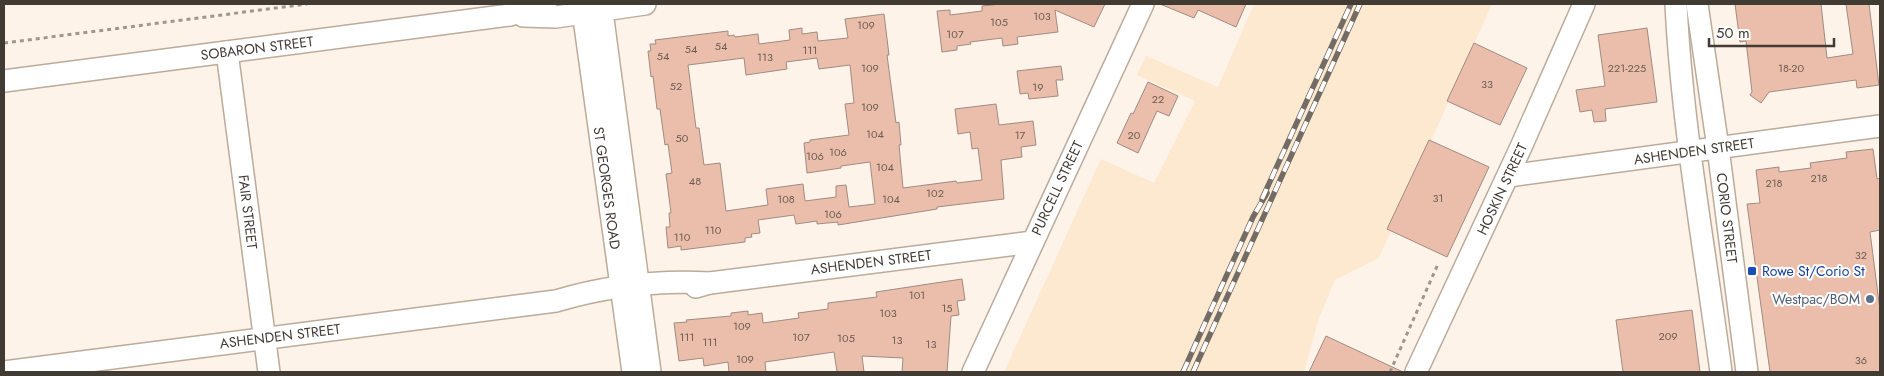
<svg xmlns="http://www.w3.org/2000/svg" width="1884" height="376" font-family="Jost,sans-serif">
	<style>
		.built { fill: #fde8d0 }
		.building { fill: #ebbeab; stroke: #a08b82; fill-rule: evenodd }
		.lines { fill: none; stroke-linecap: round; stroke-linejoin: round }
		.minor-casing { stroke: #bbab9b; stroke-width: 24 }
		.path { stroke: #9f978e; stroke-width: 3; stroke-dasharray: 4 4; stroke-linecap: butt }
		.minor { stroke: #fff; stroke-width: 21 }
		.rail-casing { stroke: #736c64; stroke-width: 5.5 }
		.rail { stroke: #fff; stroke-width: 4; stroke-dasharray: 11; stroke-linecap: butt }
		.transit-dot { fill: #1a4fb4; stroke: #fff; stroke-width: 2 }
		.service-dot { fill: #5c6f8a; stroke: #fff; stroke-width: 2 }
		.labels { text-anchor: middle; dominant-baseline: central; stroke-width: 4; stroke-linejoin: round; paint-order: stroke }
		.number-label { font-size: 11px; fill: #6c5c52 }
		.street-label { font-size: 14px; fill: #413b34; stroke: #fff }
		.transit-label { font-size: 14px; fill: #164399; stroke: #fff; text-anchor: start }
		.service-label { font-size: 14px; fill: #4e5e75; stroke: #fff; text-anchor: end }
	</style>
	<rect width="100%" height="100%" fill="#fdf3e9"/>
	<path class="built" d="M 1254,4 L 1492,4 L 1379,258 L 1335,280 L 1319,318 L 1304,372 L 1004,372 L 1101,159 L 1154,183 L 1195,101 L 1137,75 L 1146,56 L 1218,87 Z"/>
	<g class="building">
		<path d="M 1001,4 L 1105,4 L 1094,27 L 1055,10 L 1058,32 L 1017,37 L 1018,44 L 1003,46 L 1002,38 L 970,42 L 971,44 L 957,46 L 957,50 L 942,52 L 937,11 L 950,10 L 950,15 L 982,11 L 982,6 Z"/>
		<path d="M 1160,4 L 1246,4 L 1236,27 L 1198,10 L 1194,18 Z"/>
		<path d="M 1735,4 L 1821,4 L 1827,58 L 1853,54 L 1846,4 L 1869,4 L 1879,85 L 1857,88 L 1856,80 L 1769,92 L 1761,103 L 1750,95 L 1752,92 L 1746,41 L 1740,42 Z"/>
		<path d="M 884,14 L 889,55 L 887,55 L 896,123 L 899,122 L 901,145 L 899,145 L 903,188 L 956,181 L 957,183 L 982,180 L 978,148 L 972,149 L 970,132 L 958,134 L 955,109 L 996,104 L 999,125 L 1033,121 L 1036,145 L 1021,147 L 1022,157 L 1001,160 L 1004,199 L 937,207 L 937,209 L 838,225 L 838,222 L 817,224 L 817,221 L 796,224 L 794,215 L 758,220 L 760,233 L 751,234 L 752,237 L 745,238 L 745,242 L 681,250 L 681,246 L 668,248 L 666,227 L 670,227 L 669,213 L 671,213 L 666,174 L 672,173 L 668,144 L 665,145 L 660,109 L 657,109 L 653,76 L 651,77 L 648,51 L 651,51 L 650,44 L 656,44 L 655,40 L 728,31 L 728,36 L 734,35 L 735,37 L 758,34 L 759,44 L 790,40 L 789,30 L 802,28 L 802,34 L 817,32 L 818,41 L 848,38 L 845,19 ZM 744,58 L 746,75 L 787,69 L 786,62 L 817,58 L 819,69 L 850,65 L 854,103 L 845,104 L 849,135 L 810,140 L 810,142 L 804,143 L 807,173 L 841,168 L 841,166 L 870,162 L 875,204 L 849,207 L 846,185 L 836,186 L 836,197 L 805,201 L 803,184 L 766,189 L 768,205 L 726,211 L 720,163 L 704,165 L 699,128 L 696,128 L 688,65 Z"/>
		<path d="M 1647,28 L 1657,102 L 1605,109 L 1606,121 L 1594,122 L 1592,110 L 1580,112 L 1576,90 L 1605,86 L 1598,35 Z"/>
		<path d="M 1474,43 L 1527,68 L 1500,125 L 1447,101 Z"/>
		<path d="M 1061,66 L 1063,80 L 1056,80 L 1058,96 L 1029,99 L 1028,93 L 1020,94 L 1017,71 Z"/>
		<path d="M 1148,82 L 1178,96 L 1169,116 L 1157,111 L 1138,153 L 1117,143 L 1131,113 L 1133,114 Z"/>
		<path d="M 1429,140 L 1489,167 L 1447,257 L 1387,229 Z"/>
		<path d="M 1873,149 L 1877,179 L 1880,178 L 1880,230 L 1870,232 L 1880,310 L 1880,372 L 1770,372 L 1747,204 L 1760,203 L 1756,170 L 1779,167 L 1779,172 L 1811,168 L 1810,163 L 1847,158 L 1846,152 Z"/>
		<path d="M 962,279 L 965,300 L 957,301 L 959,315 L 951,316 L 947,372 L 902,372 L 903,358 L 862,356 L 864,372 L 837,372 L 834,352 L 765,362 L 766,372 L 729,372 L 728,362 L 704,366 L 703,358 L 679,361 L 674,323 L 687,322 L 686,320 L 731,316 L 731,313 L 748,311 L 748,315 L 762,313 L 763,323 L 799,318 L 798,313 L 828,309 L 828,303 L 877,297 L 876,292 Z"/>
		<path d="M 1692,310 L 1700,372 L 1623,372 L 1616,320 Z"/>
		<path d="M 1326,336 L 1403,372 L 1309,372 Z"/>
	</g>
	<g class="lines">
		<defs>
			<g id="minor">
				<path d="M 582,4 L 633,372"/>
				<path d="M 601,4 L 650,372"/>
				<path d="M 1676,4 C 1682,127 1705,250 1721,372"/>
				<path d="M 1697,4 L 1718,148 L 1747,372"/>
				<path d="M 523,16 L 556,17 L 645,4"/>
				<path d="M 227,52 L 269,372"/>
				<path d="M 4,81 L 510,15 L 546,4"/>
				<path d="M 1508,176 L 1880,126"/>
				<path d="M 696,287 L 710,283 L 1033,242"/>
				<path d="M 4,372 L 556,301 C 606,286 658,280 710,283"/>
				<path d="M 973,372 L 1143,4"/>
				<path d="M 1416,372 L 1521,147 L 1584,4"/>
			</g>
		</defs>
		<use href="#minor" class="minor-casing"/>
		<g class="path">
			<path d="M 4,43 L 307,4"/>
			<path d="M 1390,372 L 1438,264"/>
		</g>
		<use href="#minor" class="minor"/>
		<defs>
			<g id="rail">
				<path d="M 1262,199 L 1351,4"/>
				<path d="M 1183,372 L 1253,217 L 1267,193"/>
				<path d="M 1193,372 L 1360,4"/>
			</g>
		</defs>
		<use href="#rail" class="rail-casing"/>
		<use href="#rail" class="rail"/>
	</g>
	<rect class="transit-dot" x="1747" y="266" width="10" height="10" rx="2.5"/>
	<circle class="service-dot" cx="1870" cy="299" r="5"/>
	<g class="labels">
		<g class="number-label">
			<text x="1042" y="16">103</text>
			<text x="999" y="22">105</text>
			<text x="866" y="25">109</text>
			<text x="955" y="34">107</text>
			<text x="721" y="46">54</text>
			<text x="691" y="49">54</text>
			<text x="810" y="50">111</text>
			<text x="663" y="56">54</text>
			<text x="765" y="57">113</text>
			<text x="870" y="68">109</text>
			<text x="1627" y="68">221-225</text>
			<text x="1791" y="68">18-20</text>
			<text x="1487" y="84">33</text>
			<text x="676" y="86">52</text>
			<text x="1038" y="87">19</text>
			<text x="1158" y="99">22</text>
			<text x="870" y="107">109</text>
			<text x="875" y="134">104</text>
			<text x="1020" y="135">17</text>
			<text x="1134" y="135">20</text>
			<text x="682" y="138">50</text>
			<text x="838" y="152">106</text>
			<text x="815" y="156">106</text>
			<text x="885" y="167">104</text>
			<text x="1819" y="178">218</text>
			<text x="695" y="181">48</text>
			<text x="1774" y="183">218</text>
			<text x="935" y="193">102</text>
			<text x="1438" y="198">31</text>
			<text x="786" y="199">108</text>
			<text x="891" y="199">104</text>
			<text x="833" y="214">106</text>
			<text x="713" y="230">110</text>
			<text x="682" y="237">110</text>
			<text x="1861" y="255">32</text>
			<text x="917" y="295">101</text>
			<text x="947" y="308">15</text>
			<text x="888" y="313">103</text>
			<text x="742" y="326">109</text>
			<text x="1668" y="336">209</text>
			<text x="687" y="337">111</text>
			<text x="801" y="337">107</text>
			<text x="846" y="338">105</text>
			<text x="897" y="340">13</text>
			<text x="710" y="342">111</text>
			<text x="931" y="344">13</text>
			<text x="745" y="359">109</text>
			<text x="1861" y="360">36</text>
		</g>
		<g class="street-label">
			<text transform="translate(257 48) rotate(-7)">SOBARON STREET</text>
			<text transform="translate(1694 151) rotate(-8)">ASHENDEN STREET</text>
			<text transform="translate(607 188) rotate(82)">ST GEORGES ROAD</text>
			<text transform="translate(1057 188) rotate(-65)">PURCELL STREET</text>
			<text transform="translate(1502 189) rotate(-65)">HOSKIN STREET</text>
			<text transform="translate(248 212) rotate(83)">FAIR STREET</text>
			<text transform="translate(1727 218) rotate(83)">CORIO STREET</text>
			<text transform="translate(871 262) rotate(-7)">ASHENDEN STREET</text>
			<text transform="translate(280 336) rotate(-7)">ASHENDEN STREET</text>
		</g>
		<g class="transit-label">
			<text x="1762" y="271">Rowe St/Corio St</text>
		</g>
		<g class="service-label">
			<text x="1860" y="299">Westpac/BOM</text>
		</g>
	</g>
	<rect width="1884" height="376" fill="none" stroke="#413b34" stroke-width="10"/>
	<path d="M1709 38v8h125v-8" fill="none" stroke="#413b34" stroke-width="2.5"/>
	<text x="1716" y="38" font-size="15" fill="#413b34" stroke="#ffffff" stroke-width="4" paint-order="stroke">50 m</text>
</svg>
